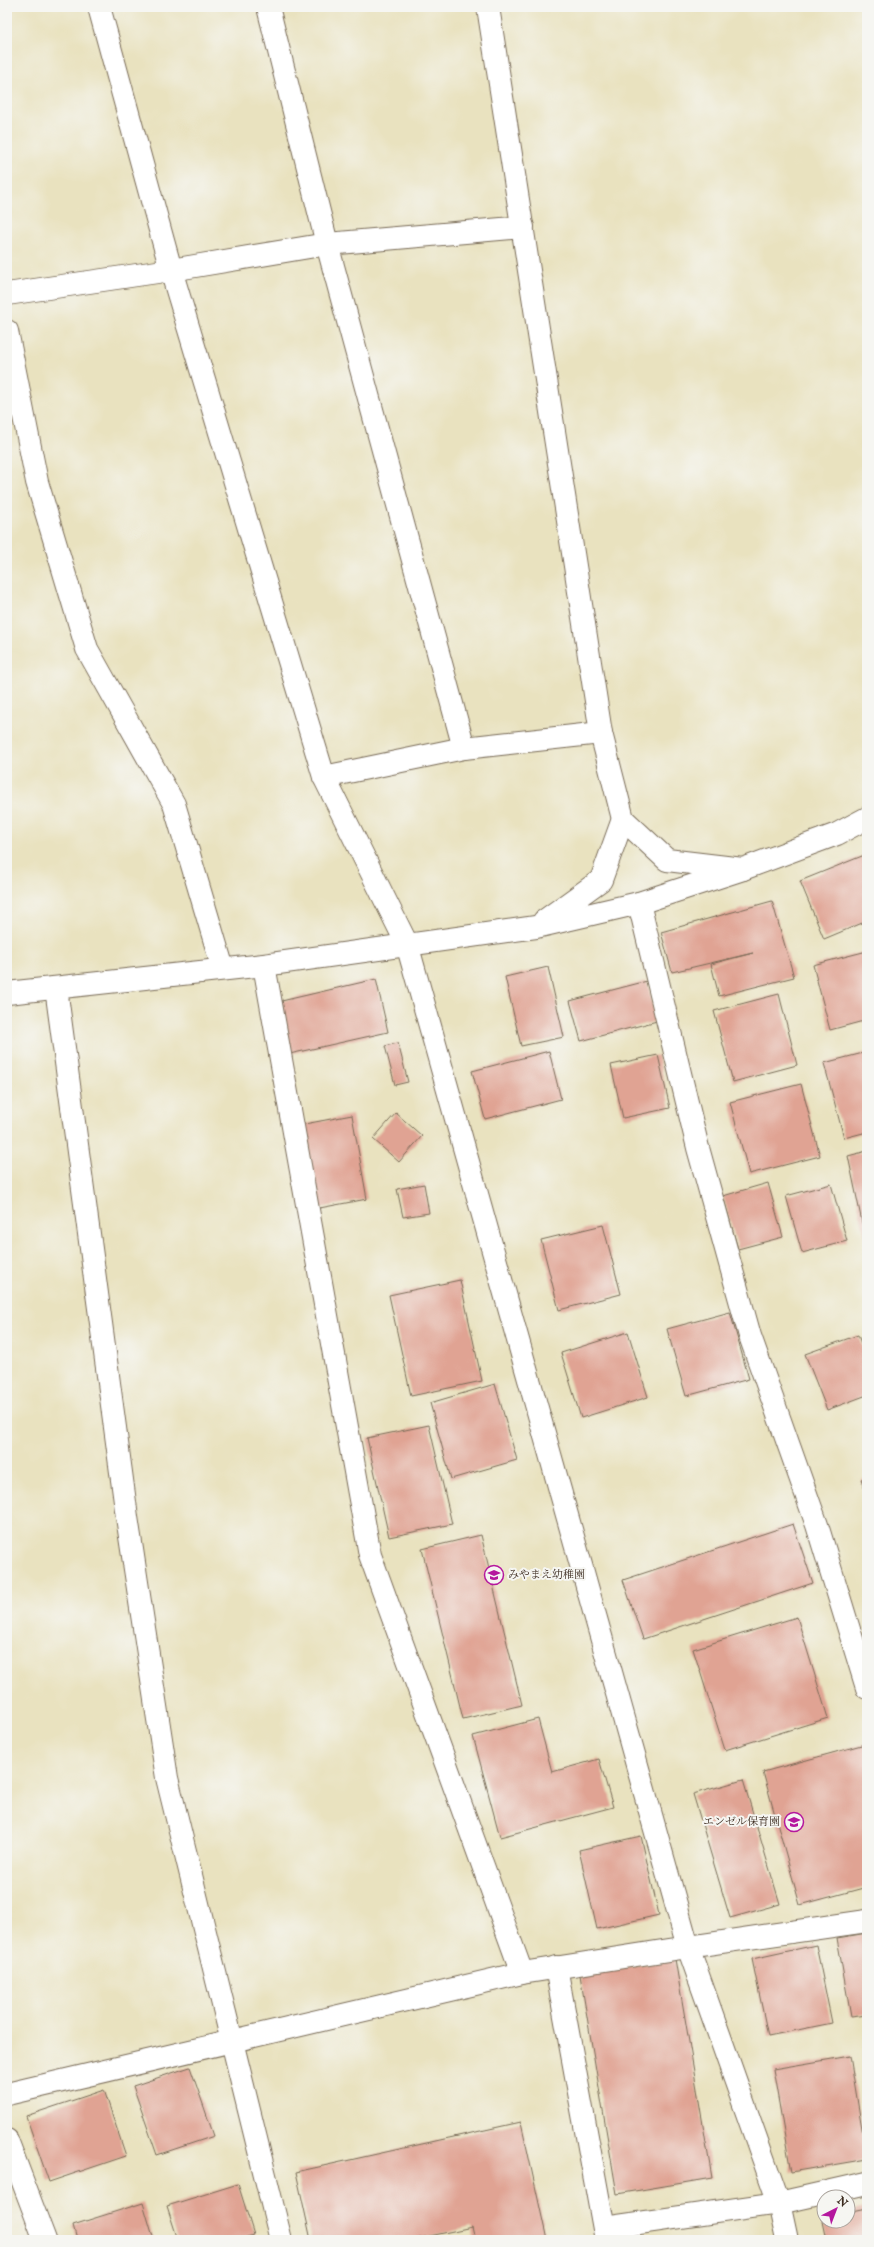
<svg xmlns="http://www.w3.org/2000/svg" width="874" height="2247" font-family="'IM FELL English','Noto Serif JP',serif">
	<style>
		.building { fill: #e0a393 }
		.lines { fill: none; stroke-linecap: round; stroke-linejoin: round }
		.minor-casing { stroke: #786a56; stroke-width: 24 }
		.minor { stroke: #fff; stroke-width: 22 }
		.labels { text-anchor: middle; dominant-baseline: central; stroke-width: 4; stroke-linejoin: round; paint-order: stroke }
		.poi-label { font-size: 11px; fill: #3b2a1e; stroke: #f6f6f2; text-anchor: start }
	</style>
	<rect width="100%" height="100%" fill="#f6f6f2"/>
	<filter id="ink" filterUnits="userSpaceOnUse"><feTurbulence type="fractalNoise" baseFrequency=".025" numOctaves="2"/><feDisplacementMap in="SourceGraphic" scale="8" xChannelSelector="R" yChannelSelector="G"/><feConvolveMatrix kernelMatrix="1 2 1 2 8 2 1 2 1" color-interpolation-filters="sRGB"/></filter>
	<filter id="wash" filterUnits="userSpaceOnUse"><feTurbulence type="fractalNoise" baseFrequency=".012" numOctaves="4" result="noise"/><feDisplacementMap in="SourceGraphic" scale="16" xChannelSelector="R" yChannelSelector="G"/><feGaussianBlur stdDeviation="0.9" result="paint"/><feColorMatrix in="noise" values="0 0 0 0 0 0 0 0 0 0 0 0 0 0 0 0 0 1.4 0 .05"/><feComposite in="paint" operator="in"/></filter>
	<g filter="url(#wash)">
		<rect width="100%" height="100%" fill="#e9e2bf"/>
		<g id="blocks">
			<g class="building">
				<path d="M 867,854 L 867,921 L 824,939 L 800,881 Z"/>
				<path d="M 772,901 L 794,977 L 719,996 L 711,964 L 753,953 L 672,972 L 661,932 Z"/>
				<path d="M 867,951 L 867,1020 L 830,1030 L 813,965 Z"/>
				<path d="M 548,967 L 564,1037 L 521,1046 L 505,977 Z"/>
				<path d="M 376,979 L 388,1032 L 285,1055 L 273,1003 Z"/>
				<path d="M 647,981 L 657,1021 L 581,1041 L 570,1001 Z"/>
				<path d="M 779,994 L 797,1065 L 733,1082 L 714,1011 Z"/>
				<path d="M 398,1043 L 408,1082 L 395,1085 L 385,1046 Z"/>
				<path d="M 549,1051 L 561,1099 L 485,1119 L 472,1071 Z"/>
				<path d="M 867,1052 L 867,1132 L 844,1138 L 824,1063 Z"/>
				<path d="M 658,1055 L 670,1108 L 623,1118 L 611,1065 Z"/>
				<path d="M 801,1084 L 820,1156 L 749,1174 L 730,1102 Z"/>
				<path d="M 396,1113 L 422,1136 L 399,1162 L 373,1139 Z"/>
				<path d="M 352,1115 L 367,1199 L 309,1210 L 294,1126 Z"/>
				<path d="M 867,1151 L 867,1241 L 866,1241 L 848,1156 Z"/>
				<path d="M 768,1183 L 783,1237 L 738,1249 L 723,1196 Z"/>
				<path d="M 424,1184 L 429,1213 L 403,1217 L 397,1189 Z"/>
				<path d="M 831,1184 L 847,1241 L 802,1253 L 786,1196 Z"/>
				<path d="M 603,1225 L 621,1294 L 559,1310 L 541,1240 Z"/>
				<path d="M 460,1280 L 482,1381 L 411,1396 L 389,1295 Z"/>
				<path d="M 730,1312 L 749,1379 L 686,1396 L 667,1329 Z"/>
				<path d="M 628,1332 L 648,1397 L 581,1418 L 561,1353 Z"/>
				<path d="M 858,1335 L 867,1360 L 867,1395 L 827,1410 L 805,1354 Z"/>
				<path d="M 495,1384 L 517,1460 L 451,1479 L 430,1403 Z"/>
				<path d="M 429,1425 L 452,1524 L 389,1537 L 367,1438 Z"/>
				<path d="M 867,1478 L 867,1495 L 861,1479 Z"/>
				<path d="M 793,1524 L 813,1583 L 643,1639 L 623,1580 Z"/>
				<path d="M 481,1535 L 522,1705 L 463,1719 L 422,1549 Z"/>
				<path d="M 797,1617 L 828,1718 L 725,1750 L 693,1649 Z"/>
				<path d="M 538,1719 L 552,1772 L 599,1759 L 613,1807 L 500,1837 L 473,1736 Z"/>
				<path d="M 865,1744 L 867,1751 L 867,1887 L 800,1905 L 763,1772 Z"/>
				<path d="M 743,1780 L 780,1904 L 730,1918 L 693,1794 Z"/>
				<path d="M 641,1836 L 659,1915 L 597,1929 L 579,1850 Z"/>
				<path d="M 867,1933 L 867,2015 L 851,2017 L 837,1938 Z"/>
				<path d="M 816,1945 L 832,2023 L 768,2036 L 752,1959 Z"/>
				<path d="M 675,1959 L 712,2178 L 617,2194 L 580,1975 Z"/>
				<path d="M 850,2056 L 867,2159 L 791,2172 L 773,2069 Z"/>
				<path d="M 190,2067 L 214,2136 L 157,2155 L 133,2086 Z"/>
				<path d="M 104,2090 L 126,2156 L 49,2182 L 26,2116 Z"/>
				<path d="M 521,2122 L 547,2240 L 475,2240 L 472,2227 L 411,2240 L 311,2240 L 296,2172 Z"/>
				<path d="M 238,2184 L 254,2235 L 236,2240 L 178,2240 L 167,2206 Z"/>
				<path d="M 143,2203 L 154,2240 L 77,2240 L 73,2225 Z"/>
				<path d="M 867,2208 L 867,2240 L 827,2240 L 822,2217 L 824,2217 L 824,2221 L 848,2221 L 848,2212 Z"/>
			</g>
		</g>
	</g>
	<g filter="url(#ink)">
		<use href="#blocks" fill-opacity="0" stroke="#786a56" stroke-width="1"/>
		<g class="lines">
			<defs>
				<g id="minor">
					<path d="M 99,7 L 171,270 L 324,777 L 407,944 L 688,1947 L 779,2203 L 787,2240"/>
					<path d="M 268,7 L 327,244 L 464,748"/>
					<path d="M 488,7 L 601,733 L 623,819 L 667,860 L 743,869"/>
					<path d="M 7,294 L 171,270 L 327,244 L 523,227"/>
					<path d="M 7,331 L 37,482 L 87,649 L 174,804 L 223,969"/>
					<path d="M 324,777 L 464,748 L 601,733"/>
					<path d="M 639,903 L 698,1148 L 750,1336 L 817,1525 L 867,1688"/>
					<path d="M 544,921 L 601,880 L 623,819"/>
					<path d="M 264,965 L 370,1555 L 522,1973"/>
					<path d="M 56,988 L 127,1517 L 167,1778 L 281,2240"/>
					<path d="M 7,993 L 264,965 L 536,927 L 639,903 L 743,869 L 837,834 L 867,818"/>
					<path d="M 556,1967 L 606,2240"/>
					<path d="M 7,2094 L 522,1973 L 688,1947 L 867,1921"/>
					<path d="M 7,2140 L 45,2240"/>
					<path d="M 604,2228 L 779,2203 L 867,2183"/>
				</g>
			</defs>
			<use href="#minor" class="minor-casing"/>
			<use href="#minor" class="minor"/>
		</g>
	</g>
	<defs>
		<symbol id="school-ring" viewBox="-11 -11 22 22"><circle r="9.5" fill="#f6f6f2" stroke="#b5179e" stroke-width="1.5"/><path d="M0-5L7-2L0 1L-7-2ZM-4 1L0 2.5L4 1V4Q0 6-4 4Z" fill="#b5179e"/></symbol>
	</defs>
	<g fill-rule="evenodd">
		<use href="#school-ring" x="483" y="1564" width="22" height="22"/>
		<use href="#school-ring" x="783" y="1811" width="22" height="22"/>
	</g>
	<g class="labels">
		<g class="poi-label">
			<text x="508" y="1575">みやまえ幼稚園</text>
			<text x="780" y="1822" text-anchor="end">エンゼル保育園</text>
		</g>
	</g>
	<rect width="874" height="2247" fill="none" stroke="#f6f6f2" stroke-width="24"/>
	<g transform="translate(836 2209) rotate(42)"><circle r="19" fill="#f6f6f2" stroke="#aba49d"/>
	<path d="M0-3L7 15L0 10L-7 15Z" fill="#b5179e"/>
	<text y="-6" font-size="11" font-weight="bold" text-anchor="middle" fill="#3b2a1e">N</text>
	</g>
</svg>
